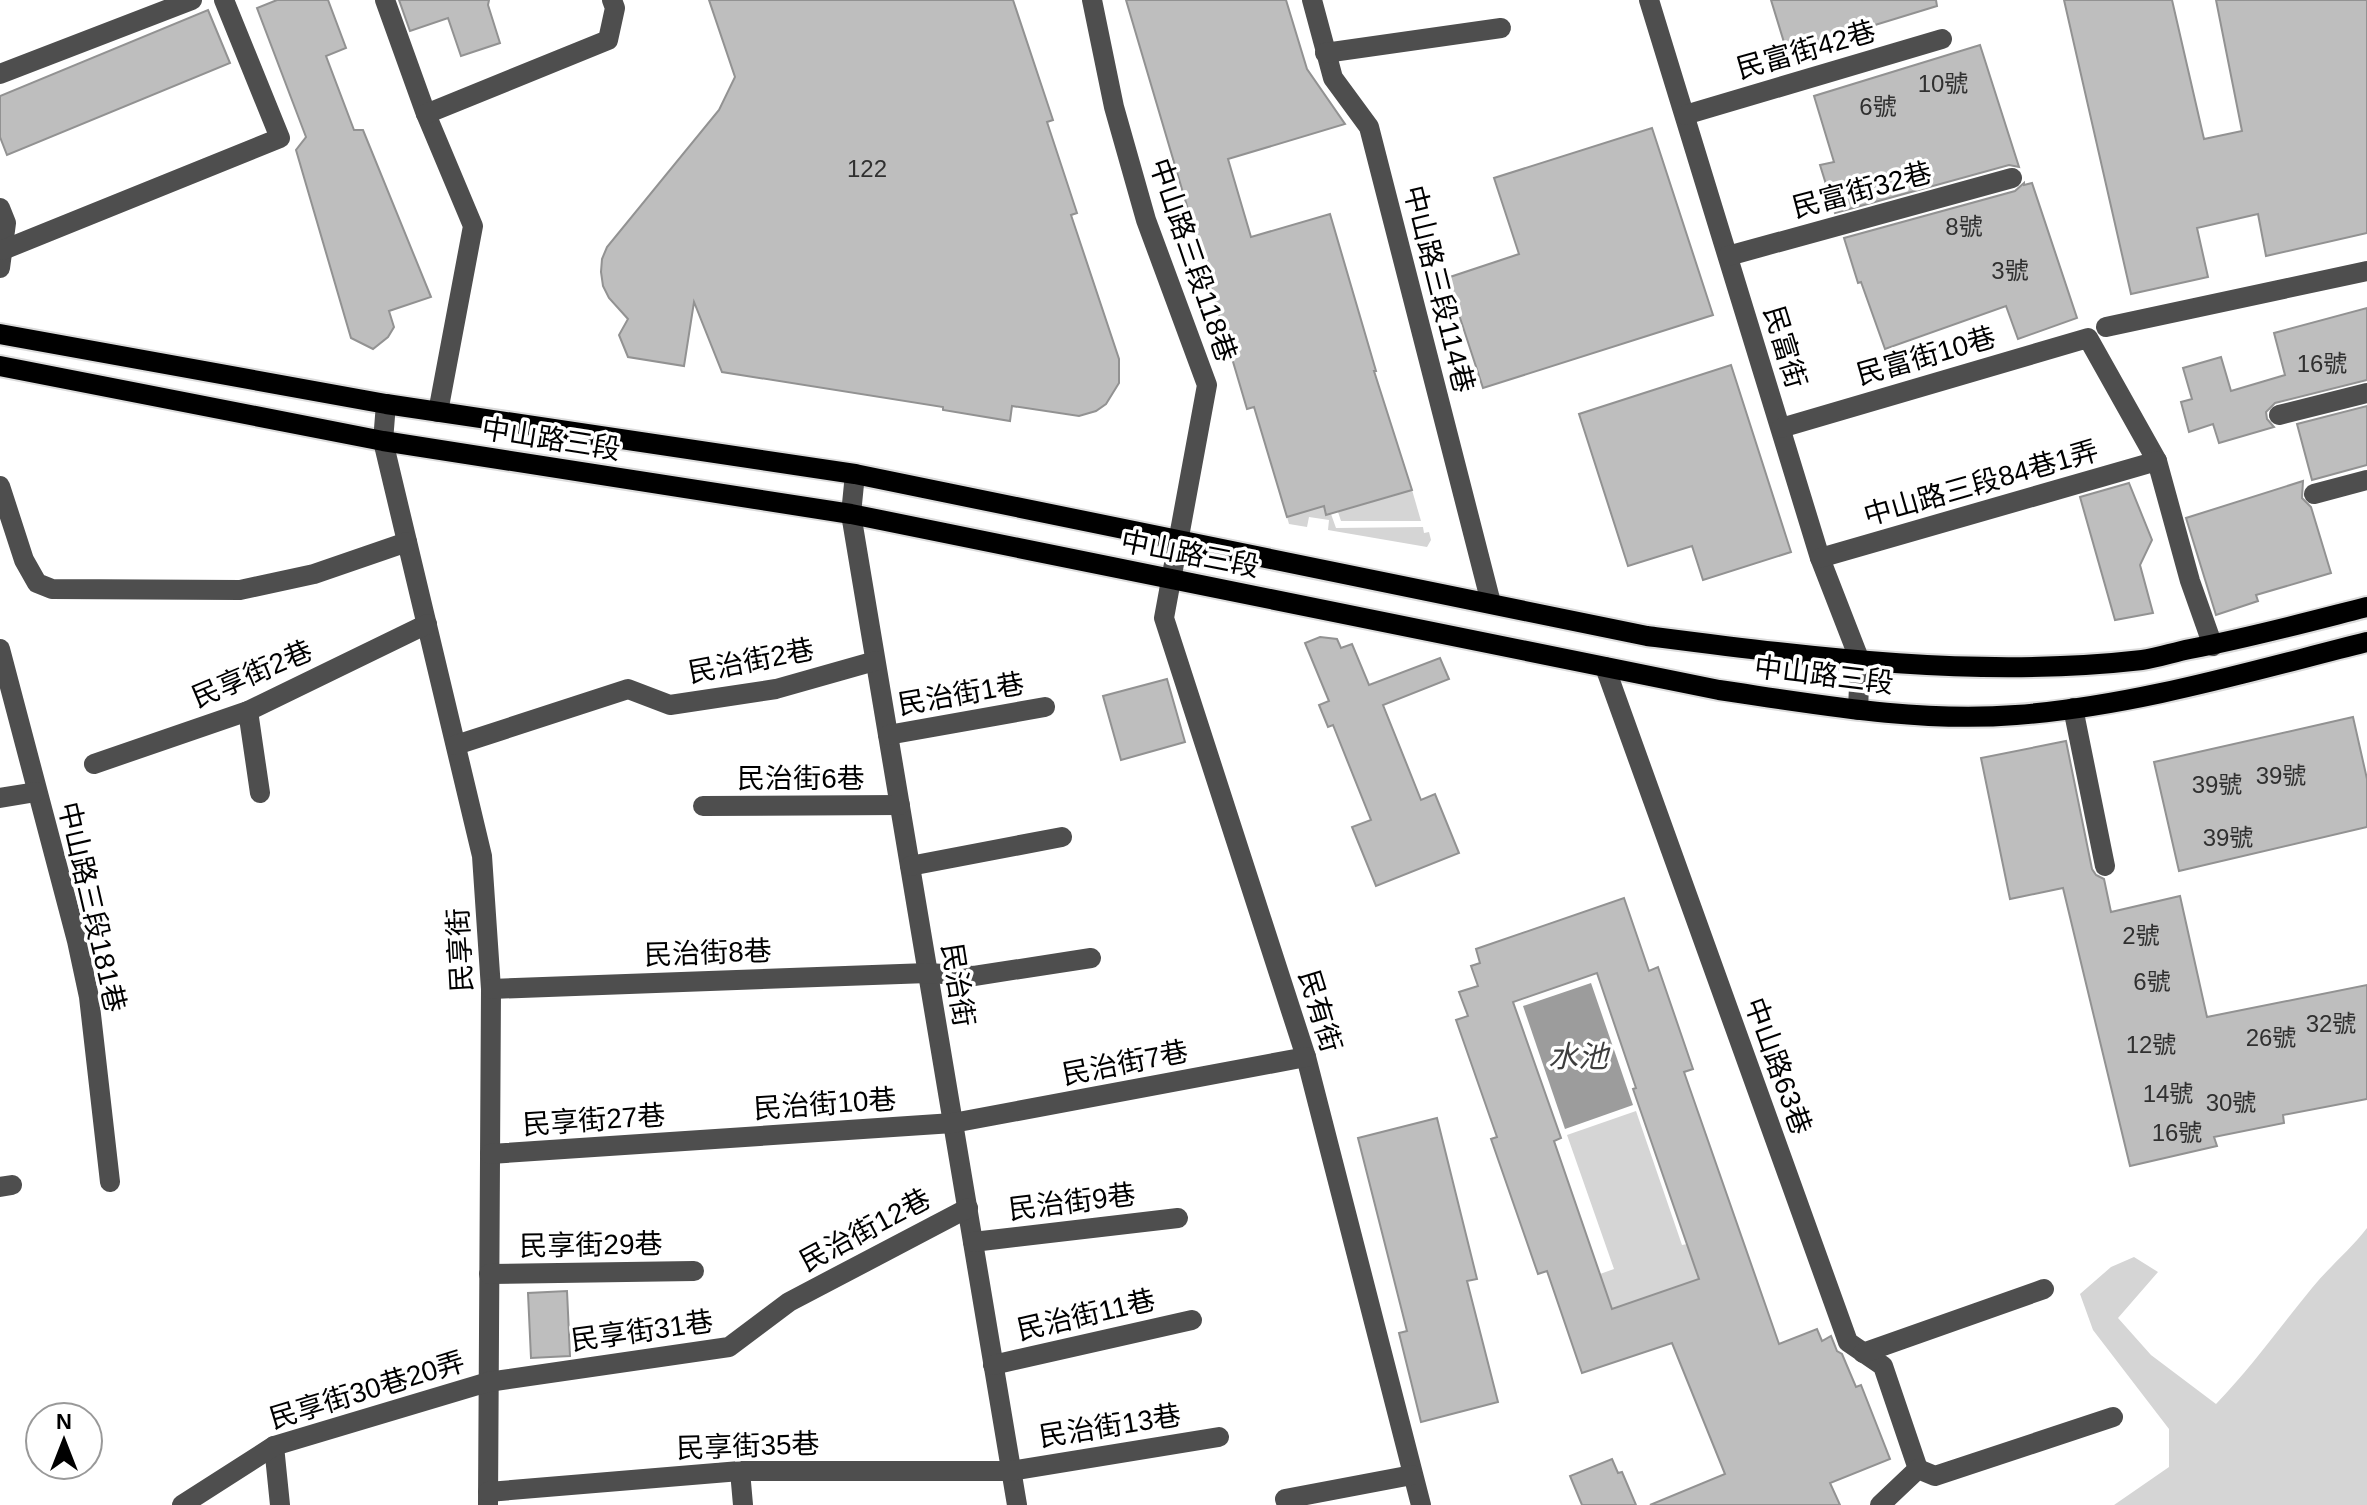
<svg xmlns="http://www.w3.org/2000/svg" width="2367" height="1505" font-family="Arial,'Noto Sans TC',sans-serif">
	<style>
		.green { fill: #d5d5d5 }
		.water { fill: #9c9c9c }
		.building { fill: #bebebe; stroke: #929292; stroke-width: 2; fill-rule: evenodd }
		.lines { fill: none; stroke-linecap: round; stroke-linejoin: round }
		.major-casing { stroke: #dbdbdb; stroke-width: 24 }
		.minor { stroke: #4e4e4e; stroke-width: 20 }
		.major { stroke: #000; stroke-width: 20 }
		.labels { text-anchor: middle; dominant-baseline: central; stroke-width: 7; stroke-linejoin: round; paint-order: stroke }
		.number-label { font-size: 24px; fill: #303030 }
		.street-label { font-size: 28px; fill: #000; stroke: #fff }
		.water-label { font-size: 30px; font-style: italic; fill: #3d3d3d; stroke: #fff }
	</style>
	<rect width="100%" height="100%" fill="#fff"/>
	<g class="green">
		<path d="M 1412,490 L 1421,521 L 1341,521 L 1338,512 Z"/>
		<path d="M 1324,506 L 1327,515 L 1331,514 L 1336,528 L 1423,527 L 1424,533 L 1429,532 L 1431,540 L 1427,547 L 1328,530 L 1329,520 L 1309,517 L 1307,527 L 1289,524 L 1287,517 Z"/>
		<path d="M 1636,1111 L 1682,1245 L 1687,1244 L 1699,1279 L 1612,1309 L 1600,1274 L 1614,1269 L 1567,1135 Z"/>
		<path d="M 2367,1228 L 2367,1505 L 2114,1505 L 2169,1467 L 2169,1429 L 2093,1330 L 2080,1294 L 2111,1267 L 2134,1257 L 2158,1272 L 2118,1318 L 2151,1355 L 2216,1404 C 2251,1368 2280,1327 2312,1288 C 2329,1267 2350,1250 2367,1228 Z"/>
	</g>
	<path class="water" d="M 1591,983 L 1633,1105 L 1565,1129 L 1523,1006 Z"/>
	<g class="building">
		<path d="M 277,0 L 328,0 L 346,48 L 326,56 L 354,130 L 363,130 L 431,297 L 389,311 L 394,327 L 388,337 L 373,349 L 351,338 L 296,150 L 306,137 L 257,8 Z"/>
		<path d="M 399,0 L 489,0 L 488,5 L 500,43 L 461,56 L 448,18 L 410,31 Z"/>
		<path d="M 709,0 L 1013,0 L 1053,120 L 1047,122 L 1077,213 L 1071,215 L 1119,359 L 1119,383 L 1106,404 L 1096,411 L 1079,416 L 1012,406 L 1010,421 L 943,410 L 943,407 L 722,372 L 694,302 L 684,366 L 628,357 L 619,335 L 628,319 L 609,298 L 603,286 L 601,272 L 602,259 L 607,247 L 719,110 L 735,77 Z"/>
		<path d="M 1126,0 L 1286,0 L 1307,69 L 1345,124 L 1228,159 L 1251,237 L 1330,214 L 1376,371 L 1374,371 L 1412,490 L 1326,515 L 1324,506 L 1287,517 L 1254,407 L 1247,409 Z"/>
		<path d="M 1771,0 L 1936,0 L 1937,6 L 1787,52 Z"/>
		<path d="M 2064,0 L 2172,0 L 2204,139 L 2242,131 L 2216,0 L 2367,0 L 2367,233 L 2266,256 L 2258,214 L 2197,228 L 2208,277 L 2131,294 Z"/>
		<path d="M 208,10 L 230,63 L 7,155 L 0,137 L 0,96 Z"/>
		<path d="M 1980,45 L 2019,167 L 2009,165 L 1835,213 L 1820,165 L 1834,162 L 1814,96 Z"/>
		<path d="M 1652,128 L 1713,315 L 1483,388 L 1447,278 L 1519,254 L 1494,178 Z"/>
		<path d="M 2024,183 L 2024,185 L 2032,183 L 2077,318 L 2018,339 L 2006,306 L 1885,349 L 1861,282 L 1858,283 L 1844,238 L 2015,191 Z"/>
		<path d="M 2367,308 L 2367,380 L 2275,403 L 2266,412 L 2267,419 L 2274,427 L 2219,443 L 2213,424 L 2189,432 L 2181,402 L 2192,399 L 2183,368 L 2221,357 L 2231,391 L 2285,375 L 2274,333 Z"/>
		<path d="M 1731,365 L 1791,552 L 1703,580 L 1692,546 L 1628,566 L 1579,414 Z"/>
		<path d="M 2367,406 L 2367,465 L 2312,480 L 2297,424 Z"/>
		<path d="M 2303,481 L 2302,498 L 2311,507 L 2331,573 L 2256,595 L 2258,601 L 2216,615 L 2186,518 Z"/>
		<path d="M 2129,483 L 2152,540 L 2140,565 L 2153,613 L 2115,620 L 2080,497 Z"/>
		<path d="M 1320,637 L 1337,639 L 1341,648 L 1352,644 L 1369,685 L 1440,658 L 1449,679 L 1383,705 L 1421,800 L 1435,794 L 1459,853 L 1376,886 L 1352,827 L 1371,820 L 1333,725 L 1328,727 L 1319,705 L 1329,701 L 1305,643 Z"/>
		<path d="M 1167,679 L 1185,742 L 1121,760 L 1103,696 Z"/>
		<path d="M 2353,717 L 2367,779 L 2367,827 L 2179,871 L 2154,762 Z"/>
		<path d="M 2066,741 L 2092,869 L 2096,875 L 2104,879 L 2111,912 L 2180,896 L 2207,1017 L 2367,985 L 2367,1099 L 2283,1115 L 2284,1123 L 2214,1137 L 2217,1146 L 2130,1166 L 2063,888 L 2010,899 L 1981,758 Z"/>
		<path d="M 1624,898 L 1649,971 L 1658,967 L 1693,1069 L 1684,1072 L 1779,1344 L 1817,1329 L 1822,1341 L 1831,1336 L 1837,1351 L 1842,1354 L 1856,1387 L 1861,1385 L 1890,1459 L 1830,1483 L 1840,1505 L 1650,1505 L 1725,1474 L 1672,1343 L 1582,1373 L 1547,1271 L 1538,1274 L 1491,1139 L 1497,1137 L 1456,1020 L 1468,1016 L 1459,992 L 1478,986 L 1471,966 L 1480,963 L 1476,949 ZM 1597,973 L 1636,1088 L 1633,1089 L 1699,1279 L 1612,1309 L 1554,1141 L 1561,1138 L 1513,1002 Z"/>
		<path d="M 1437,1118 L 1477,1279 L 1467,1281 L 1498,1402 L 1421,1422 L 1399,1333 L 1407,1331 L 1358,1138 Z"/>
		<path d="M 567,1291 L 570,1356 L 531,1358 L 528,1293 Z"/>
		<path d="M 1612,1459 L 1618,1473 L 1622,1472 L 1636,1505 L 1582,1505 L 1570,1476 Z"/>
	</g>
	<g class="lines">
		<defs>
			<g id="major">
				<path d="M 0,334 L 386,404 L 855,474 L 1647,636 C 1811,657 1977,679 2142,660 C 2158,658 2174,652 2190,649 C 2249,638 2308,622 2367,607"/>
				<path d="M 0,366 L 383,441 L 851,514 L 1719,690 C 1815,704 1919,723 2016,715 C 2135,706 2251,671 2367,642"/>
			</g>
		</defs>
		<use href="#major" class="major-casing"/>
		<g class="minor">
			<path d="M 385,0 L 426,114 L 473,226 L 438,412"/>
			<path d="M 1092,0 L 1114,107 L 1146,220 L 1207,385 L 1164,618 L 1306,1057 L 1421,1505"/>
			<path d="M 1312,0 L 1333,78 L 1369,127 L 1491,603"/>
			<path d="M 1649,0 L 1820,558 L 1860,661 L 1858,710"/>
			<path d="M 1325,53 L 1501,28"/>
			<path d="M 0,74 L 192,0"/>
			<path d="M 426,114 L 608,40 L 615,8 L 612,0"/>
			<path d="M 1685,115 L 1942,39"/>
			<path d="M 0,208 L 6,223 L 0,268"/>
			<path d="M 3,250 L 280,138 L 224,0"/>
			<path d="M 1728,256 L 2012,178"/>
			<path d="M 2106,327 L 2367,271"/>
			<path d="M 386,404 L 383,441 L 482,856 L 491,989 L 488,1505"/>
			<path d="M 2279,415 L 2367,393"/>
			<path d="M 1781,428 L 2088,338 L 2157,461 L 2190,581 L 2213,646"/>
			<path d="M 855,474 L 851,514 L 1017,1505"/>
			<path d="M 0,486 L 24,560 L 37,583 L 52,589 L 240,590 L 314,574 L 407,542"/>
			<path d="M 2314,494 L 2367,480"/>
			<path d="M 1820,558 L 2157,461"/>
			<path d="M 0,649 L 77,941 L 89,997 L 110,1182"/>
			<path d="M 1605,667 L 1848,1342 L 1883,1366 L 1918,1469"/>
			<path d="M 2073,708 L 2105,866"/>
			<path d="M 248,711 L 260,793"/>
			<path d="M 888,735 L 1045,707"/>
			<path d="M 456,745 L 628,689 L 670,705 L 776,689 L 875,661"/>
			<path d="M 94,764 L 248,711 L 427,624"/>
			<path d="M 0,798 L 36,792"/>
			<path d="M 703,806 L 900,805"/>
			<path d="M 910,866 L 1062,837"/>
			<path d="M 491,989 L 928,973 L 974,976 L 1091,958"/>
			<path d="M 490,1154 L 953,1123 L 1306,1057"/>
			<path d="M 0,1187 L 12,1185"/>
			<path d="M 973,1242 L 1178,1218"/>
			<path d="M 489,1274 L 694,1271"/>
			<path d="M 1863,1353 L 2044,1289"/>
			<path d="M 993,1365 L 1192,1320"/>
			<path d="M 274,1446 L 280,1505"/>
			<path d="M 740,1471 L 743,1505"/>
			<path d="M 488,1492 L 740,1471 L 1010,1471 L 1219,1437"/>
			<path d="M 182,1505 L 274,1446 L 488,1382 L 729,1347 L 789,1302 L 968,1208"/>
			<path d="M 1287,1505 L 1285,1499 L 1412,1475"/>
			<path d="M 1880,1505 L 1918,1469 L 1935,1476 L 2113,1417"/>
		</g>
		<use href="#major" class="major"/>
	</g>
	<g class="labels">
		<g class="number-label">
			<text x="1943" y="83">10號</text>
			<text x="1878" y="106">6號</text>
			<text x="867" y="168">122</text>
			<text x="1964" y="226">8號</text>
			<text x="2010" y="270">3號</text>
			<text x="2322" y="363">16號</text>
			<text x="2281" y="775">39號</text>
			<text x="2217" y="784">39號</text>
			<text x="2228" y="837">39號</text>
			<text x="2141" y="935">2號</text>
			<text x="2152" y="981">6號</text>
			<text x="2331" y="1023">32號</text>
			<text x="2271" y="1037">26號</text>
			<text x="2151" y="1044">12號</text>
			<text x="2168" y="1093">14號</text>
			<text x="2231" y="1102">30號</text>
			<text x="2177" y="1132">16號</text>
		</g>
		<g class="street-label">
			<text transform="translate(1806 50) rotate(-16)">民富街42巷</text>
			<text transform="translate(1862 190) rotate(-15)">民富街32巷</text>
			<text transform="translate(1193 260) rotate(71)">中山路三段118巷</text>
			<text transform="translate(1439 289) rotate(76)">中山路三段114巷</text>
			<text transform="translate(1785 347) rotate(73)">民富街</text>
			<text transform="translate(1926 356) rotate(-16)">民富街10巷</text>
			<text transform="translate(551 439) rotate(9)">中山路三段</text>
			<text transform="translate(1981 483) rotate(-16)">中山路三段84巷1弄</text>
			<text transform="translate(1190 554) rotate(11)">中山路三段</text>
			<text transform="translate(751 661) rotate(-11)">民治街2巷</text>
			<text transform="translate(252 674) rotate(-23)">民享街2巷</text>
			<text transform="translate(1824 675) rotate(7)">中山路三段</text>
			<text transform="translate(961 694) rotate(-10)">民治街1巷</text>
			<text x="801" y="778">民治街6巷</text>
			<text transform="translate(92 907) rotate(77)">中山路三段181巷</text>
			<text transform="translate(460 950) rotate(-93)">民享街</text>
			<text transform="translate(708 953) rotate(-2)">民治街8巷</text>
			<text transform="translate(958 985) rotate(81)">民治街</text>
			<text transform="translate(1320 1011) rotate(73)">民有街</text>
			<text transform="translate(1125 1063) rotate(-11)">民治街7巷</text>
			<text transform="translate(1778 1066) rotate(70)">中山路63巷</text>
			<text transform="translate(825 1104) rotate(-4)">民治街10巷</text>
			<text transform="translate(594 1120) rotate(-4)">民享街27巷</text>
			<text transform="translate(1072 1202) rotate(-7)">民治街9巷</text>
			<text transform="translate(865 1230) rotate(-28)">民治街12巷</text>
			<text transform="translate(591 1245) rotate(-1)">民享街29巷</text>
			<text transform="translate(1086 1315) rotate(-13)">民治街11巷</text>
			<text transform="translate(642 1331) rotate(-8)">民享街31巷</text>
			<text transform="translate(367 1390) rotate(-17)">民享街30巷20弄</text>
			<text transform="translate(1110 1426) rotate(-9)">民治街13巷</text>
			<text transform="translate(748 1446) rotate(-2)">民享街35巷</text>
		</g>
		<g class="water-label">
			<text x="1578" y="1056">水池</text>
		</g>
	</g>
	<g transform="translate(64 1441)"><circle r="38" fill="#ffffff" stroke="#999999" stroke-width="2"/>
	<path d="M0-6L14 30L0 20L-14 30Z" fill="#000000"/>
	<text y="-12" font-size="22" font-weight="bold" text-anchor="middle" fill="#000000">N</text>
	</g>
</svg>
